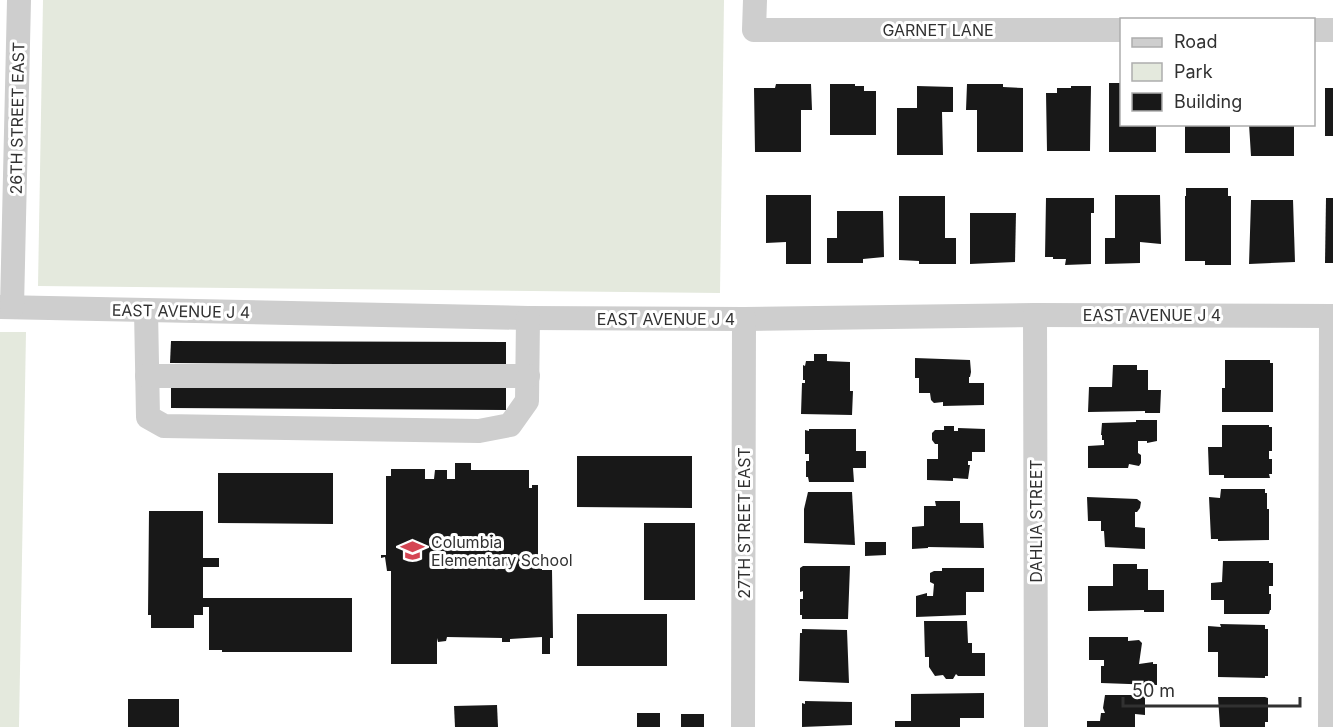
<svg xmlns="http://www.w3.org/2000/svg" width="1333" height="727" font-family="Inter,sans-serif">
	<style>
		.green { fill: #e4e9dd }
		.building { fill: #181818 }
		.lines { fill: none; stroke-linecap: round; stroke-linejoin: round }
		.minor { stroke: #cecece; stroke-width: 24 }
		.labels { text-anchor: middle; dominant-baseline: central; stroke-width: 6; stroke-linejoin: round; paint-order: stroke }
		.street-label { font-size: 16px; fill: #313131; stroke: #fff }
		.poi-label { font-size: 16px; fill: #313131; stroke: #fff; text-anchor: start }
	</style>
	<rect width="100%" height="100%" fill="#fff"/>
	<g class="green">
		<path d="M 43,0 L 724,0 L 720,293 L 38,286 Z"/>
		<path d="M 0,332 L 26,332 L 19,727 L 0,727 Z"/>
	</g>
	<g class="building">
		<path d="M 1109,83 L 1122,83 L 1122,124 L 1156,124 L 1156,152 L 1109,152 Z"/>
		<path d="M 776,84 L 811,84 L 812,110 L 801,110 L 801,152 L 755,152 L 754,88 L 775,88 Z"/>
		<path d="M 830,84 L 855,84 L 855,86 L 864,86 L 864,91 L 876,91 L 876,135 L 830,135 Z"/>
		<path d="M 967,84 L 1003,84 L 1003,87 L 1023,88 L 1023,152 L 977,152 L 977,110 L 966,110 Z"/>
		<path d="M 917,86 L 953,87 L 953,112 L 942,112 L 943,155 L 897,155 L 897,108 L 917,108 Z"/>
		<path d="M 1071,86 L 1091,86 L 1090,151 L 1047,151 L 1046,93 L 1057,93 L 1057,88 L 1071,88 Z"/>
		<rect x="1325" y="88" width="8" height="48"/>
		<rect x="1185" y="124" width="45" height="29"/>
		<path d="M 1249,124 L 1294,124 L 1294,156 L 1251,156 Z"/>
		<path d="M 1186,188 L 1228,188 L 1228,196 L 1231,196 L 1231,265 L 1205,265 L 1205,261 L 1185,261 L 1185,196 L 1186,196 Z"/>
		<path d="M 766,195 L 811,195 L 811,264 L 786,264 L 786,242 L 766,243 Z"/>
		<path d="M 1115,195 L 1160,195 L 1161,244 L 1140,242 L 1140,263 L 1105,264 L 1105,238 L 1115,238 Z"/>
		<path d="M 899,196 L 945,196 L 945,238 L 956,238 L 956,264 L 919,264 L 919,261 L 899,260 Z"/>
		<path d="M 1046,198 L 1094,198 L 1094,213 L 1091,213 L 1091,264 L 1065,265 L 1066,259 L 1053,259 L 1053,257 L 1045,257 Z"/>
		<path d="M 1326,198 L 1333,198 L 1333,263 L 1325,263 Z"/>
		<path d="M 1251,200 L 1293,200 L 1295,262 L 1249,264 Z"/>
		<path d="M 837,211 L 883,211 L 884,257 L 863,259 L 863,263 L 827,263 L 827,238 L 837,238 Z"/>
		<path d="M 970,213 L 1016,213 L 1015,262 L 970,264 Z"/>
		<path d="M 171,341 L 506,342 L 506,365 L 170,363 Z"/>
		<path d="M 814,354 L 827,354 L 827,361 L 850,362 L 850,391 L 853,391 L 852,415 L 801,414 L 802,383 L 805,383 L 805,380 L 803,380 L 803,365 L 805,366 L 806,361 L 814,361 Z"/>
		<path d="M 915,358 L 970,360 L 971,372 L 970,377 L 969,377 L 969,383 L 984,383 L 984,405 L 943,406 L 943,402 L 934,403 L 931,400 L 930,393 L 919,393 L 919,378 L 915,378 Z"/>
		<path d="M 1225,360 L 1270,360 L 1270,363 L 1273,363 L 1273,412 L 1222,412 L 1222,388 L 1225,388 Z"/>
		<path d="M 1113,365 L 1137,365 L 1137,370 L 1148,370 L 1148,390 L 1161,390 L 1160,413 L 1145,413 L 1145,411 L 1088,412 L 1089,387 L 1112,387 Z"/>
		<path d="M 171,385 L 506,387 L 506,410 L 171,408 Z"/>
		<path d="M 1136,420 L 1157,420 L 1157,441 L 1147,443 L 1147,441 L 1138,441 L 1138,453 L 1141,455 L 1141,463 L 1139,466 L 1129,464 L 1128,468 L 1088,468 L 1088,446 L 1104,445 L 1104,440 L 1102,440 L 1102,435 L 1101,435 L 1102,423 L 1136,422 Z"/>
		<path d="M 1222,425 L 1269,425 L 1269,427 L 1272,427 L 1272,451 L 1269,451 L 1269,459 L 1272,459 L 1272,474 L 1269,474 L 1270,478 L 1224,478 L 1224,475 L 1209,475 L 1208,447 L 1222,447 Z"/>
		<path d="M 944,426 L 954,426 L 954,431 L 958,431 L 958,428 L 985,429 L 985,452 L 972,452 L 972,461 L 968,461 L 968,465 L 970,465 L 968,479 L 953,478 L 953,481 L 927,480 L 927,459 L 938,459 L 938,444 L 935,444 L 932,440 L 932,433 L 935,430 L 944,430 Z"/>
		<path d="M 809,429 L 856,429 L 856,451 L 866,451 L 866,468 L 853,468 L 854,482 L 809,482 L 808,477 L 806,477 L 806,461 L 809,461 L 809,454 L 805,454 L 805,430 L 809,431 Z"/>
		<path d="M 577,456 L 692,456 L 692,508 L 577,507 Z"/>
		<path d="M 455,463 L 471,463 L 471,470 L 529,470 L 529,488 L 532,488 L 532,485 L 538,485 L 538,555 L 542,555 L 542,570 L 552,570 L 553,638 L 550,638 L 550,654 L 542,654 L 542,637 L 510,639 L 510,642 L 502,642 L 502,638 L 447,637 L 446,641 L 438,642 L 437,638 L 437,664 L 391,664 L 391,571 L 387,571 L 385,557 L 381,558 L 381,555 L 386,555 L 386,476 L 391,476 L 391,469 L 425,469 L 425,479 L 434,479 L 435,470 L 447,470 L 447,479 L 455,479 Z"/>
		<path d="M 218,473 L 333,473 L 333,524 L 218,523 Z"/>
		<path d="M 1221,489 L 1265,489 L 1265,493 L 1267,493 L 1267,509 L 1269,509 L 1269,540 L 1218,541 L 1218,539 L 1211,539 L 1209,497 L 1220,498 Z"/>
		<path d="M 808,492 L 852,492 L 855,545 L 804,543 L 804,509 Z"/>
		<path d="M 1087,497 L 1137,499 L 1141,502 L 1140,508 L 1137,512 L 1135,512 L 1135,527 L 1145,528 L 1145,549 L 1105,547 L 1104,531 L 1101,531 L 1101,521 L 1088,521 Z"/>
		<path d="M 935,501 L 960,501 L 960,523 L 983,523 L 984,548 L 928,547 L 928,548 L 912,549 L 912,527 L 924,526 L 924,506 L 936,506 Z"/>
		<path d="M 149,511 L 203,511 L 203,558 L 219,558 L 219,567 L 203,567 L 203,598 L 352,598 L 352,652 L 222,652 L 222,650 L 209,650 L 209,607 L 203,607 L 203,615 L 194,615 L 194,628 L 151,628 L 151,615 L 148,615 Z"/>
		<rect x="644" y="523" width="51" height="77"/>
		<path d="M 865,542 L 886,542 L 886,555 L 865,556 Z"/>
		<path d="M 1223,561 L 1269,561 L 1269,563 L 1273,563 L 1273,586 L 1269,586 L 1269,594 L 1271,594 L 1271,610 L 1270,610 L 1269,614 L 1224,614 L 1224,600 L 1211,600 L 1211,583 L 1222,582 Z"/>
		<path d="M 1113,564 L 1137,564 L 1137,569 L 1148,569 L 1148,590 L 1164,590 L 1164,612 L 1144,612 L 1144,610 L 1088,611 L 1088,586 L 1113,586 Z"/>
		<path d="M 803,566 L 850,566 L 848,619 L 802,619 L 802,615 L 800,615 L 800,599 L 803,599 L 803,591 L 800,592 L 800,568 Z"/>
		<path d="M 942,568 L 984,568 L 984,592 L 966,592 L 966,615 L 916,617 L 916,596 L 927,593 L 927,596 L 933,596 L 934,584 L 930,582 L 930,573 L 934,571 L 942,571 Z"/>
		<rect x="577" y="614" width="90" height="52"/>
		<path d="M 924,621 L 967,621 L 968,643 L 972,643 L 972,653 L 985,653 L 985,676 L 958,676 L 956,674 L 953,679 L 946,679 L 943,675 L 935,676 L 929,667 L 929,657 L 925,657 Z"/>
		<path d="M 1220,624 L 1265,625 L 1265,629 L 1268,629 L 1268,676 L 1265,676 L 1265,678 L 1218,677 L 1218,652 L 1208,652 L 1208,626 L 1221,627 Z"/>
		<path d="M 802,629 L 847,630 L 849,683 L 799,681 L 800,633 L 802,633 Z"/>
		<path d="M 1089,637 L 1128,637 L 1128,641 L 1139,640 L 1142,643 L 1139,664 L 1153,662 L 1153,664 L 1157,664 L 1157,685 L 1101,683 L 1101,666 L 1104,666 L 1104,660 L 1089,660 Z"/>
		<path d="M 984,693 L 984,718 L 960,718 L 960,727 L 895,727 L 895,721 L 911,721 L 911,694 Z"/>
		<path d="M 1133,693 L 1145,693 L 1145,715 L 1135,714 L 1135,727 L 1087,727 L 1087,721 L 1100,721 L 1101,713 L 1105,713 L 1103,708 L 1105,695 L 1133,695 Z"/>
		<path d="M 1218,697 L 1265,697 L 1268,698 L 1268,722 L 1265,722 L 1265,727 L 1220,727 Z"/>
		<rect x="128" y="699" width="51" height="28"/>
		<path d="M 805,701 L 852,702 L 852,725 L 802,727 L 802,703 L 805,704 Z"/>
		<path d="M 497,705 L 498,727 L 455,727 L 454,706 Z"/>
		<rect x="637" y="713" width="23" height="14"/>
		<rect x="681" y="714" width="23" height="13"/>
	</g>
	<g class="lines">
		<g class="minor">
			<path d="M 755,0 L 754,30 L 1122,30"/>
			<path d="M 1314,30 L 1333,30"/>
			<path d="M 0,307 L 528,318 L 744,319 L 1035,315 L 1333,316"/>
			<path d="M 12,307 L 19,0"/>
			<path d="M 146,310 L 148,417 L 164,426 L 479,431 L 510,425 L 527,401 L 528,318"/>
			<path d="M 1035,315 L 1036,727"/>
			<path d="M 147,376 L 528,376"/>
			<path d="M 743,727 L 744,319"/>
			<path d="M 1330,727 L 1331,316"/>
		</g>
	</g>
	<defs>
		<symbol id="school-bare" viewBox="-9 -9 18 18"><path d="M0-5L7-2L0 1L-7-2ZM-4 1L0 2.5L4 1V4Q0 6-4 4Z" fill="#d54553" stroke="#fff" stroke-width="2.5" paint-order="stroke"/></symbol>
	</defs>
	<g fill-rule="evenodd">
		<use href="#school-bare" x="396" y="534" width="33" height="33"/>
	</g>
	<g class="labels">
		<g class="street-label">
			<text x="938" y="30">GARNET LANE</text>
			<text transform="translate(17 118) rotate(-89)">26TH STREET EAST</text>
			<text transform="translate(181 311) rotate(1)">EAST AVENUE J 4</text>
			<text x="1152" y="315">EAST AVENUE J 4</text>
			<text x="666" y="319">EAST AVENUE J 4</text>
			<text transform="translate(1036 521) rotate(-90)">DAHLIA STREET</text>
			<text transform="translate(744 523) rotate(-90)">27TH STREET EAST</text>
		</g>
		<g class="poi-label">
			<text x="431" y="542">Columbia<tspan x="431" dy="18">Elementary School</tspan></text>
		</g>
	</g>
	<rect x="1120" y="18" width="195" height="108" fill="#ffffff" stroke="#adadad" stroke-width="1.5"/>
	<rect x="1132" y="38" width="30" height="9" fill="#cecece" stroke="#adadad" stroke-width="1.5"/>
	<text x="1174" y="48" font-size="18" fill="#313131">Road</text>
	<rect x="1132" y="63" width="30" height="18" fill="#e4e9dd" stroke="#adadad" stroke-width="1.5"/>
	<text x="1174" y="78" font-size="18" fill="#313131">Park</text>
	<rect x="1132" y="93" width="30" height="18" fill="#181818" stroke="#adadad" stroke-width="1.5"/>
	<text x="1174" y="108" font-size="18" fill="#313131">Building</text>
	<path d="M1123 697v9h177v-9" fill="none" stroke="#313131" stroke-width="3"/>
	<text x="1132" y="697" font-size="18" fill="#313131" stroke="#ffffff" stroke-width="4.5" paint-order="stroke">50 m</text>
</svg>
